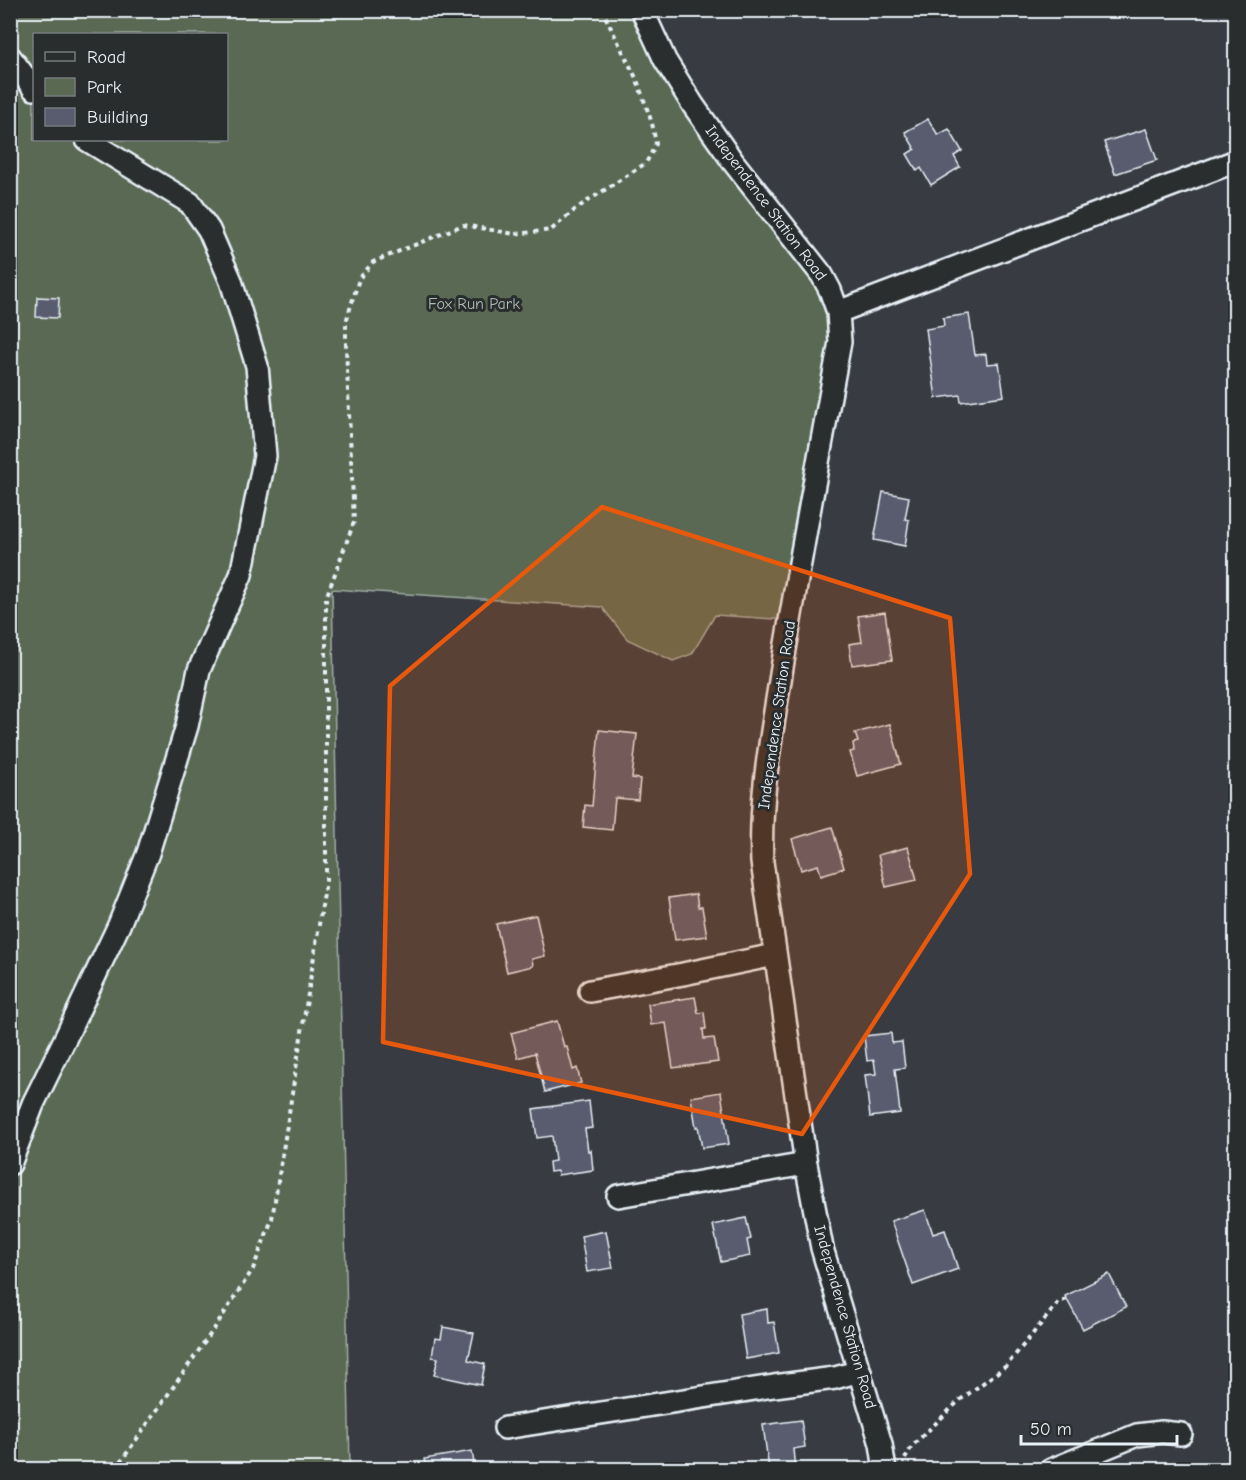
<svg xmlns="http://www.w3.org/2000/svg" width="1246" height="1480" font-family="'Comic Neue',sans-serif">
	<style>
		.green { fill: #5a6952; stroke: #a1ada5; stroke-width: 1.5; fill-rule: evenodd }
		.building { fill: #595c6e; stroke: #e8f1f8; stroke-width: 1.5 }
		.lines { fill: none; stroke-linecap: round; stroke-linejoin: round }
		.minor-casing { stroke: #e8f1f8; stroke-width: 26 }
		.path { stroke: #e8f1f8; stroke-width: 4; stroke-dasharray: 4.5 4.5; stroke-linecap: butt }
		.minor { stroke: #2a2d2e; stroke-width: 21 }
		.marked { fill: #e8590c; fill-opacity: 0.2; stroke: #e8590c; stroke-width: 4.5; stroke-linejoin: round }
		.labels { text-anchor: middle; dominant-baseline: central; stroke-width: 6; stroke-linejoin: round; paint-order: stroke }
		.street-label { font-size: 16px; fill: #e8f1f8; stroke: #2a2d2e }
		.park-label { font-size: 16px; fill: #afbbb6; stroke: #2a2d2e }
	</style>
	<rect width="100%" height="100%" fill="#383b41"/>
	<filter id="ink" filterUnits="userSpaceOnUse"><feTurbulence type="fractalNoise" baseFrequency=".0167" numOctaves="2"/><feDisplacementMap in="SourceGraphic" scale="12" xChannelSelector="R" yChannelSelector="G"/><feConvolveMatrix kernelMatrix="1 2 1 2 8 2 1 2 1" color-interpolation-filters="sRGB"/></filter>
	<g filter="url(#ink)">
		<path class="green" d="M 10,11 L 642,11 L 838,312 L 790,620 L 715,615 L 692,654 L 673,661 L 627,639 L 602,607 L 332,589 L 350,1469 L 11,1469 ZM 34,34 L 226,34 L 226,140 L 34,140 Z"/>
		<g class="building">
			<path d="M 928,119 L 938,135 L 949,129 L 962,151 L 954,156 L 960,167 L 931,185 L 921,168 L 917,171 L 907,154 L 915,149 L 905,132 Z"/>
			<path d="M 1146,129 L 1157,160 L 1115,174 L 1104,142 Z"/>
			<path d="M 37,297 L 59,298 L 58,318 L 36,317 Z"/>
			<path d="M 969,314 L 975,355 L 986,354 L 987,364 L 999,363 L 1004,396 L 961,402 L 960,395 L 936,398 L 926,329 L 944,326 L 943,318 Z"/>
			<path d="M 883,492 L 909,497 L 905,519 L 909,520 L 905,546 L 874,540 Z"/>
			<path d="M 885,612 L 892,660 L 852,665 L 849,644 L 862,642 L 858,616 Z"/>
			<path d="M 890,724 L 901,764 L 857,776 L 850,752 L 854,751 L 853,743 L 858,742 L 855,733 Z"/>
			<path d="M 599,730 L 637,734 L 632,778 L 640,779 L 638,800 L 615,798 L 612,830 L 583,827 L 585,805 L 592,806 Z"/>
			<path d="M 832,827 L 844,868 L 821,875 L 818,865 L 801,870 L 792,839 Z"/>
			<path d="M 908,847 L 917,880 L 886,887 L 878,855 Z"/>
			<path d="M 696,894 L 698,907 L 702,907 L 707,936 L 675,940 L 669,898 Z"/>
			<path d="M 536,915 L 545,956 L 532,959 L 533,966 L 507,972 L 496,924 Z"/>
			<path d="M 695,997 L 698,1013 L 704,1012 L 706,1029 L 703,1029 L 704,1039 L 714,1038 L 718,1062 L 673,1068 L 666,1023 L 651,1025 L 648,1004 Z"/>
			<path d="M 557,1021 L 564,1047 L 567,1047 L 573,1070 L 577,1068 L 581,1083 L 545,1092 L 535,1053 L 518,1058 L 511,1033 Z"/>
			<path d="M 891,1033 L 892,1043 L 902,1042 L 905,1068 L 895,1069 L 900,1113 L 870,1117 L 865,1075 L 876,1074 L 874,1060 L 867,1061 L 864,1036 Z"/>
			<path d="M 721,1092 L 729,1144 L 702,1148 L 698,1126 L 696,1127 L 691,1097 Z"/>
			<path d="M 589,1101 L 592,1128 L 585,1129 L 588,1151 L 591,1150 L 593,1170 L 558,1175 L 557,1171 L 550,1172 L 549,1162 L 555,1161 L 552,1136 L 537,1138 L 533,1109 Z"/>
			<path d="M 925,1210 L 933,1234 L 945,1230 L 958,1269 L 913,1285 L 891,1221 Z"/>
			<path d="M 746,1218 L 751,1239 L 747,1240 L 750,1256 L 721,1262 L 713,1225 Z"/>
			<path d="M 606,1231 L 613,1268 L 587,1272 L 581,1236 Z"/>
			<path d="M 1109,1274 L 1126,1307 L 1083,1329 L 1065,1296 Z"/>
			<path d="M 767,1309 L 768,1323 L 774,1322 L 779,1353 L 746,1359 L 739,1314 Z"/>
			<path d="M 443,1327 L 474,1333 L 468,1360 L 485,1364 L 481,1385 L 434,1375 L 438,1358 L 432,1357 L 435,1338 L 441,1339 Z"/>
			<path d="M 801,1420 L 805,1447 L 793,1449 L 795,1470 L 769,1470 L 763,1425 Z"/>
			<path d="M 472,1451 L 475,1470 L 426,1470 L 424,1459 Z"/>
		</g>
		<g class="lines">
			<defs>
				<g id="minor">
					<path d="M 642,10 L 665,60 L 693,105 L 734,163 L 822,275 L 830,290 L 838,312 L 840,342 C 820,451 800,559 782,668 C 772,733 759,797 762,862 L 806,1164 L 822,1248 L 881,1444 L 885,1470"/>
					<path d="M 10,57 L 34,89"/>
					<path d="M 838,312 L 1236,161"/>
					<path d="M 590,991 L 683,974 L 775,955"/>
					<path d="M 10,1164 L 33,1104 L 65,1039 L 119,925 L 148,853 L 187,726 L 199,670 L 241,575 L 265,456 L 257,366 L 231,281 L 209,230 L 190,203 L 87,140"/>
					<path d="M 618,1196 L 806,1164"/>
					<path d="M 505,1428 L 774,1386 L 835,1378 L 860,1371"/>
					<path d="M 1051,1470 L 1137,1435 L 1162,1432 L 1181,1434"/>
				</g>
			</defs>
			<use href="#minor" class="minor-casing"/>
			<g class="path">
				<path d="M 905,1459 L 912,1446 L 960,1400 L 1006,1366 L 1059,1302 L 1067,1299"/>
				<path d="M 115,1470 L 216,1326 L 253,1269 L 272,1219 L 326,881 L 326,598 L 354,522 L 346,347 L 346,322 L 359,279 L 373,262 L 463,225 L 515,234 L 551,230 L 577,208 L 646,163 L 656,144 L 652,123 L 637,80 L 602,10"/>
			</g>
			<use href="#minor" class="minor"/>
		</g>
	</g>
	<path class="marked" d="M 602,507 L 950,618 L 970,874 L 802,1134 L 383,1042 L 390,686 Z"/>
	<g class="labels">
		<g class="street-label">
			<text transform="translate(766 203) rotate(53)">Independence Station Road</text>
			<text transform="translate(777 715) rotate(-82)">Independence Station Road</text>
			<text transform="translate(845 1317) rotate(74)">Independence Station Road</text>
		</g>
		<g class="park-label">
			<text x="474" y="304">Fox Run Park</text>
		</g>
	</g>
	<rect width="1246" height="1480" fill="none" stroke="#2a2d2e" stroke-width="36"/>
	<rect x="18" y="18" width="1210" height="1444" fill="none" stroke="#e8f1f8" stroke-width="2" filter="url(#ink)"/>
	<rect x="33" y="33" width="195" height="108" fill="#2a2d2e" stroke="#767b7f" stroke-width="1.5"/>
	<rect x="45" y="52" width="30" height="9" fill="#2a2d2e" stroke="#767b7f" stroke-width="1.5"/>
	<text x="87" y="63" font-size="18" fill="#e8f1f8">Road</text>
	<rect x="45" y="78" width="30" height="18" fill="#5a6952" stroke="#767b7f" stroke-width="1.5"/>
	<text x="87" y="93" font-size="18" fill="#e8f1f8">Park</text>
	<rect x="45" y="108" width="30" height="18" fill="#595c6e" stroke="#767b7f" stroke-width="1.5"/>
	<text x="87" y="123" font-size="18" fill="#e8f1f8">Building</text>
	<path d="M1021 1435v9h156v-9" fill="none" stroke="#e8f1f8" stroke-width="3"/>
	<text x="1030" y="1435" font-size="18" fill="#e8f1f8" stroke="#2a2d2e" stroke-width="4.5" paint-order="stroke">50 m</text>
</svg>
